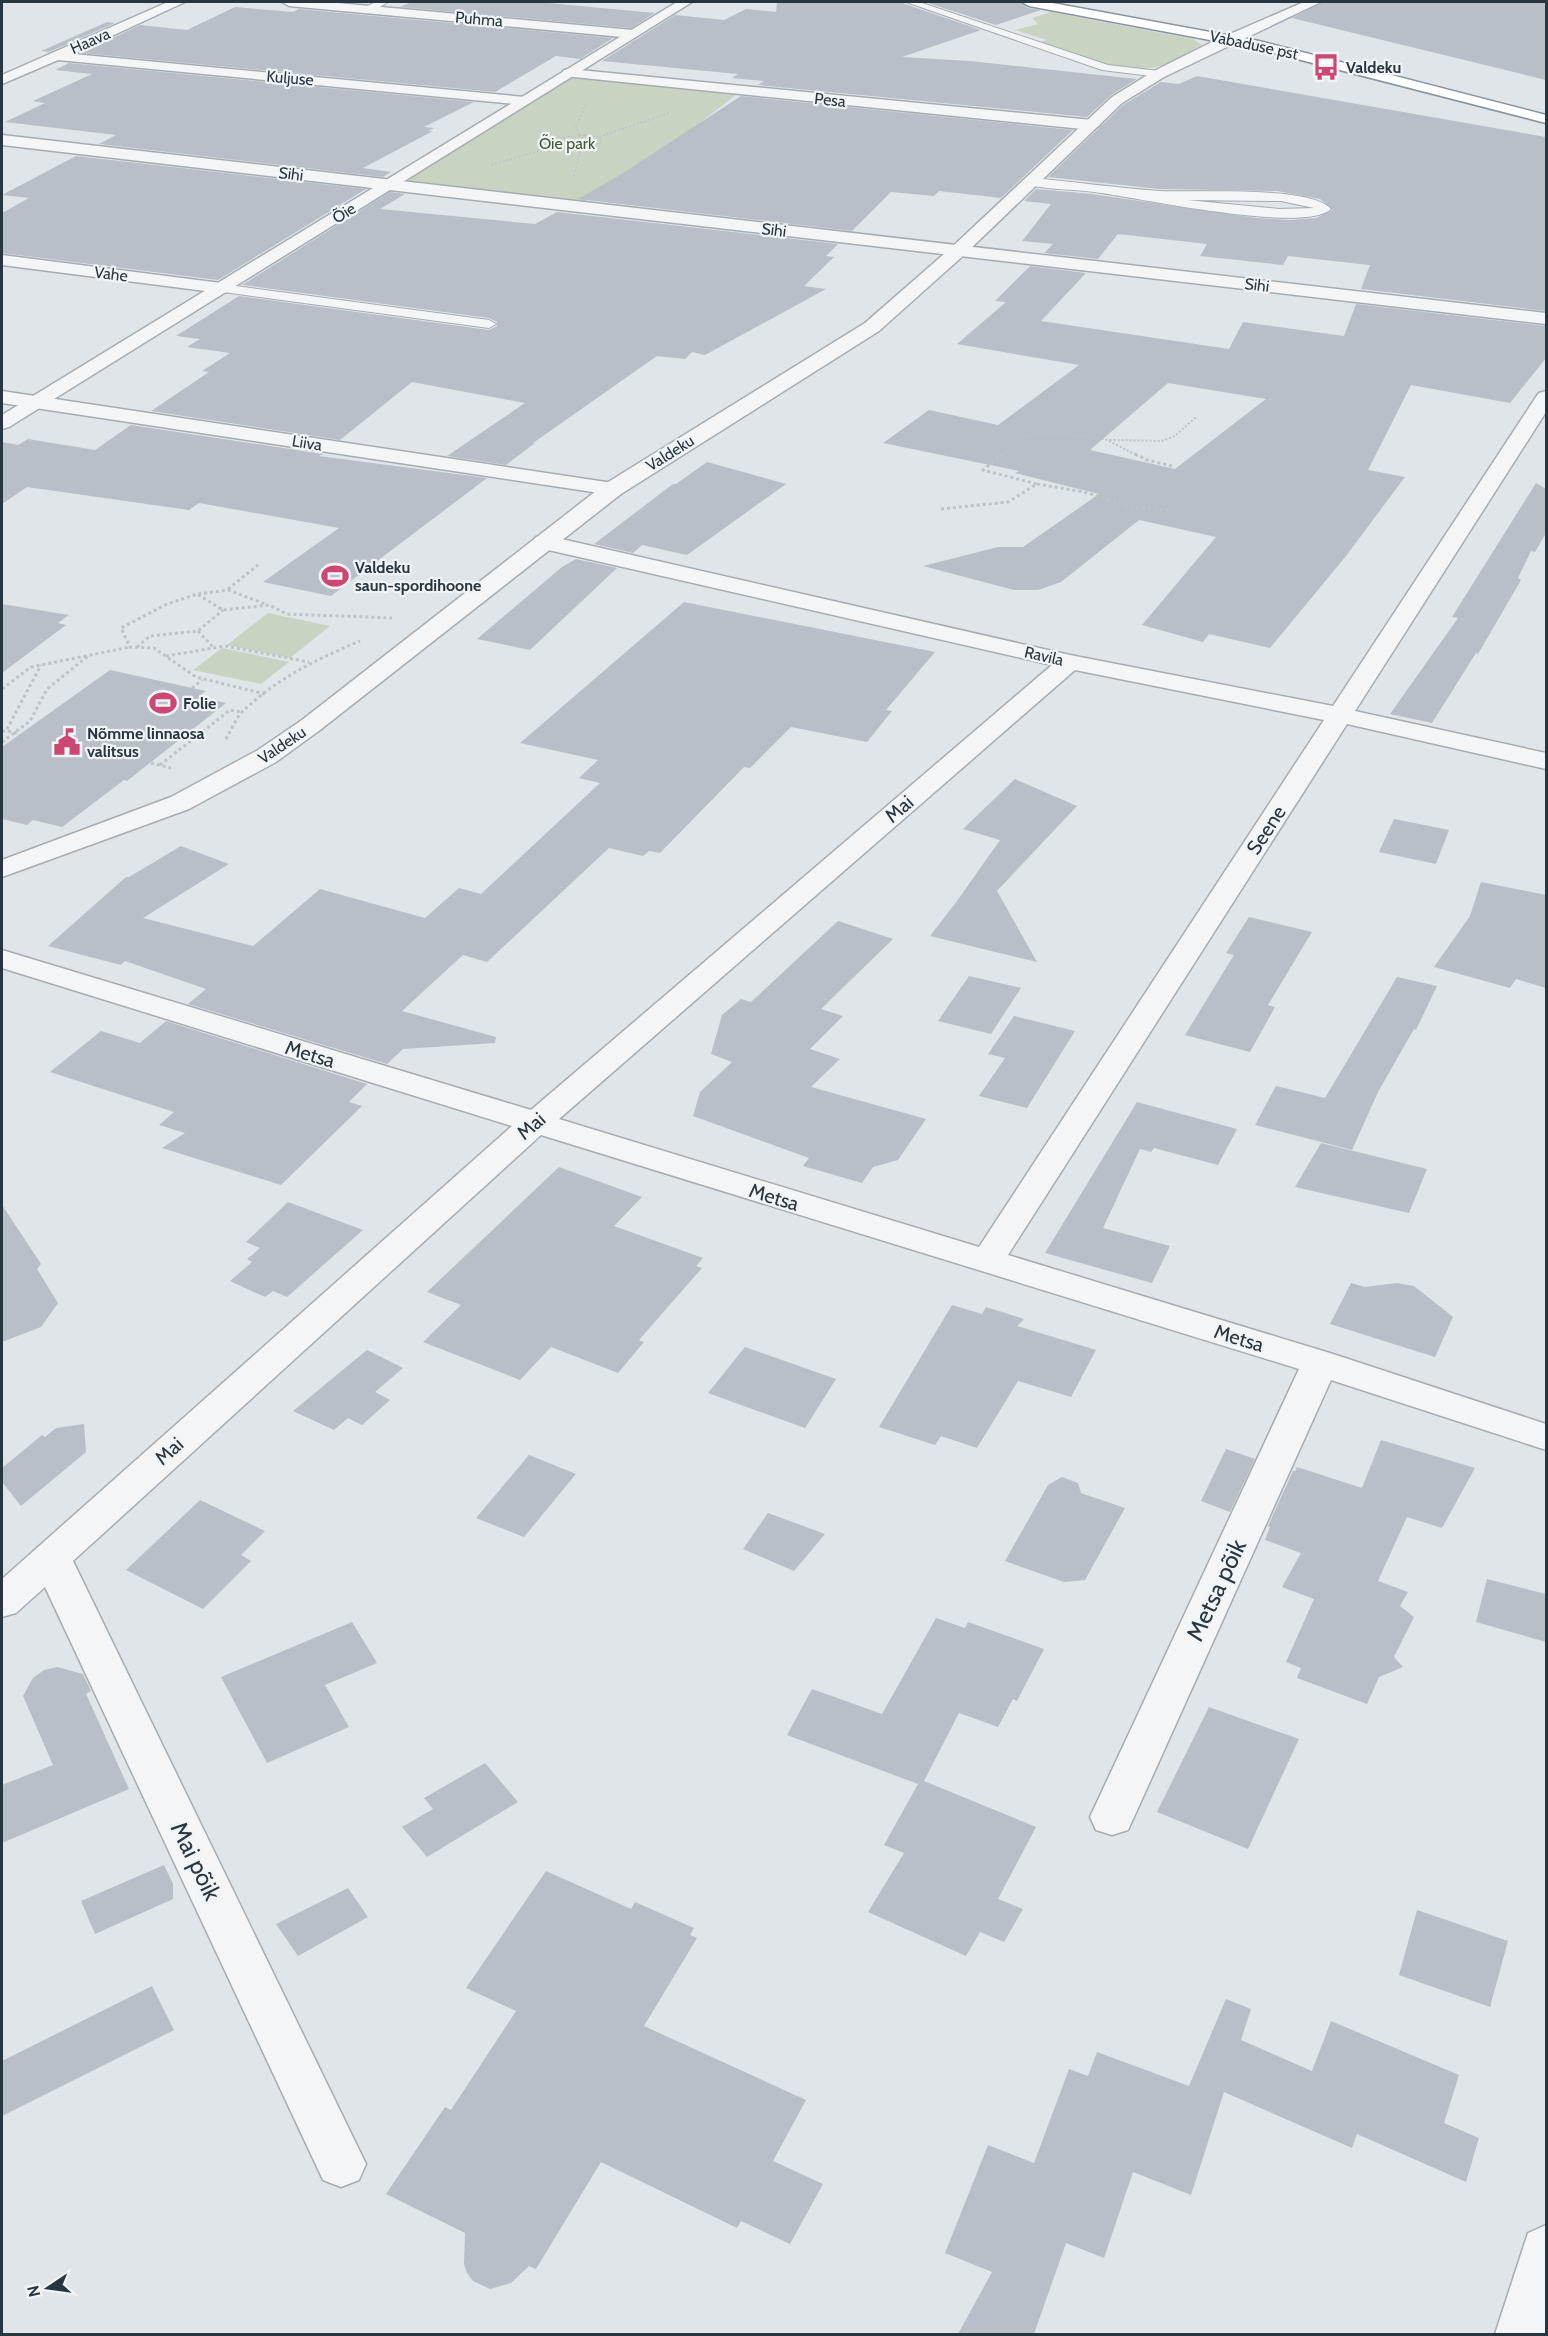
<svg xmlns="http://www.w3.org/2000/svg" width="1548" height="2336" font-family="Cabin,sans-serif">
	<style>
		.green { fill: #c9d3c1 }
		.building { fill: #b8bfc6; fill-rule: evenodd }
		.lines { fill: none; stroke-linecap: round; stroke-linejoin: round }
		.service-casing { stroke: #a5adb3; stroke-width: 2 }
		.minor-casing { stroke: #a5adb3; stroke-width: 3 }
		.tertiary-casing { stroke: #a5adb3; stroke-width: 3 }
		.trunk-casing { stroke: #88959f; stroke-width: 3 }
		.path-far2 { stroke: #bec3c7; stroke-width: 1.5; stroke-dasharray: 2 2; stroke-linecap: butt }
		.path-far1 { stroke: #bec3c7; stroke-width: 2; stroke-dasharray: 2 2; stroke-linecap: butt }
		.path { stroke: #bec3c7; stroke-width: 3; stroke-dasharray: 3 3; stroke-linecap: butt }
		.service { fill: #f3f5f7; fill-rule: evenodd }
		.minor { fill: #f3f5f7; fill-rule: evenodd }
		.tertiary { fill: #f3f5f7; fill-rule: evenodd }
		.trunk { fill: #fff; fill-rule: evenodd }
		.path-bridge { stroke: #bec3c7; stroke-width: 3; stroke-dasharray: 3 3; stroke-linecap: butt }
		.labels { text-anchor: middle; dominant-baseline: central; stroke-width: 4.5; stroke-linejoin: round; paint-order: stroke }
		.far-street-label { font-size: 16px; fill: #293640; stroke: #f0f4f6 }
		.far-poi-label { font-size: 16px; font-weight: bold; fill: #293640; stroke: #f0f4f6; text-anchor: start }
		.far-park-label { font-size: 16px; fill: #445c36; stroke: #f0f4f6 }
		.street-label { font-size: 20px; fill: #293640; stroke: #f0f4f6 }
		.near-street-label { font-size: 24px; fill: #293640; stroke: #f0f4f6 }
	</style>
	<rect width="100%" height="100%" fill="#e0e5e9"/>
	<g class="green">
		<path d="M 1051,12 L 1193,39 L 1202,45 C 1188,52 1172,63 1156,67 C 1127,76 1069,52 1040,42 L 1047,40 L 1015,30 L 1038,24 L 1032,18 Z"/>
		<path d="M 569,73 L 741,91 L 697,125 L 577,207 L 388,185 Z"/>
		<path d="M 268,613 L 330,626 L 290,658 L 227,645 Z"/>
		<path d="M 222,648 L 289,662 L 261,684 L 193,670 Z"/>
	</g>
	<g class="building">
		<path d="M 411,2 L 538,2 L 655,13 L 631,28 L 400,7 Z"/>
		<path d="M 777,2 L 904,2 L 905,4 L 981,30 L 902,57 L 970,61 L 1137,79 L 1111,95 L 1087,117 L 758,85 L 764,81 L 732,78 L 738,74 L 602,61 L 675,15 L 724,20 L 746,9 L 776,12 Z"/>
		<path d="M 925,2 L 1020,2 L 1028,8 L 1041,10 L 996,25 Z"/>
		<path d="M 1323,2 L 1546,2 L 1546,80 L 1292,18 Z"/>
		<path d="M 235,7 L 293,12 L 299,9 L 613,38 L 580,59 L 556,56 L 495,92 L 81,53 L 140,25 L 187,30 Z"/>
		<path d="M 107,22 L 115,23 L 49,52 L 41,51 Z"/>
		<path d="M 69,63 L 474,102 L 424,127 L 434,128 L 428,131 L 433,131 L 363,168 L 391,172 L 383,177 L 99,144 L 116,135 L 5,122 L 45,103 L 33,101 L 92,74 L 55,70 Z"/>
		<path d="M 1197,76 L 1546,137 L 1546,311 L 1361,289 L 1370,265 L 1288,256 L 1283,265 L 1200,256 L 1207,244 L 1118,234 L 1098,259 L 1044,253 L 1053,244 L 1022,241 L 1051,204 L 1024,201 L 1036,189 L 1092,194 L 1257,218 L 1290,220 L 1316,218 L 1333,210 L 1320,199 L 1277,191 L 1160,189 L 1048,177 L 1123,105 L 1161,82 L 1179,84 Z"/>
		<path d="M 741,96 L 1073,130 L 1001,198 L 939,191 L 934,196 L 891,192 L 852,231 L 578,199 L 620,175 Z"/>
		<path d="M 76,156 L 366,189 L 218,280 L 2,253 L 2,213 L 29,198 L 2,195 Z"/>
		<path d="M 390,192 L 405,194 L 380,209 L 535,224 L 557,212 L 838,244 L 826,256 L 834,257 L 804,286 L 826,289 L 705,355 L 692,352 L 685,359 L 657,356 L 533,443 L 535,443 L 506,465 L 447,456 L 525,403 L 412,382 L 340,440 L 151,411 L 209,372 L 202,371 L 230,353 L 187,347 L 200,339 L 176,336 L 239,296 L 489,330 L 497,326 L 497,322 L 489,318 L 242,285 Z"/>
		<path d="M 1030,266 L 1086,273 L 1041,321 L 1229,349 L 1243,322 L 1344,336 L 1356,304 L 1546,326 L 1546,358 L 1510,403 L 1411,385 L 1368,470 L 1405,477 L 1346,556 L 1270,648 L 1209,634 L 1203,642 L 1142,625 L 1216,537 L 1139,520 L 1061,582 L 1038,590 L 1014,590 L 923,566 L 998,547 L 1023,547 L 1099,494 L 1015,473 L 1019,471 L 883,443 L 929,410 L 998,425 L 1079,365 L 957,344 L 1006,302 L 995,301 ZM 1168,383 L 1266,399 L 1175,469 L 1090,450 Z"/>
		<path d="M 131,425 L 323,454 L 319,456 L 487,478 L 331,596 L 263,582 L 339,528 L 199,503 L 189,510 L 27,487 L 2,504 L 2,442 L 18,445 L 28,439 L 95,450 Z"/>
		<path d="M 707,462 L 786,484 L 687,555 L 642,545 L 633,553 L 594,544 L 673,484 L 676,484 Z"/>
		<path d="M 1536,483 L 1546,489 L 1546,533 L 1535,552 L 1531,551 L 1518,578 L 1521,580 L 1478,654 L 1476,653 L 1432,723 L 1390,714 L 1458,618 L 1452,617 Z"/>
		<path d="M 576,559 L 617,568 L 530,650 L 477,639 L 562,567 Z"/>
		<path d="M 684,602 L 935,652 L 886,710 L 892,711 L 867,742 L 791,727 L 750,768 L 744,767 L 660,853 L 649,851 L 643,856 L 609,848 L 487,962 L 463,955 L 402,1011 L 496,1037 L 495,1043 L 403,1049 L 387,1064 L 188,1004 L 206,989 L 125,961 L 121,965 L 48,946 L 126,877 L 129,877 L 181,846 L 229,864 L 143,918 L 253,946 L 320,889 L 425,918 L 459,888 L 481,894 L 600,783 L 579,778 L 598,760 L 520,743 Z"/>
		<path d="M 2,604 L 69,615 L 58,623 L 66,625 L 2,673 Z"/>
		<path d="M 110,670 L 206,691 L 199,696 L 226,703 L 127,781 L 124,780 L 62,827 L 33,820 L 27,825 L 2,819 L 2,747 Z"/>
		<path d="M 1015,779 L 1077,806 L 997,891 L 1037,962 L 930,936 L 957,901 L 1000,840 L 963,829 Z"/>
		<path d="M 1394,819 L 1449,830 L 1436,864 L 1379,852 Z"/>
		<path d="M 1481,882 L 1546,895 L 1546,988 L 1516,979 L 1510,988 L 1434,967 L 1470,916 Z"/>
		<path d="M 1249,917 L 1312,932 L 1268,1005 L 1275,1007 L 1250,1052 L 1185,1035 L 1234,955 L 1226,953 Z"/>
		<path d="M 838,921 L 893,939 L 821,1009 L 843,1016 L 810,1049 L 840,1059 L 811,1087 L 926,1119 L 898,1160 L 873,1167 L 862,1183 L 803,1166 L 809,1158 L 693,1116 L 700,1092 L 732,1062 L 711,1054 L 722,1015 L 741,999 L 751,1002 Z"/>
		<path d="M 969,976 L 1021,988 L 991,1034 L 938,1021 Z"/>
		<path d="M 1397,977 L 1437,986 L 1416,1030 L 1414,1029 L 1378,1092 L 1352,1150 L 1255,1125 L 1276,1086 L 1325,1098 Z"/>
		<path d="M 1014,1016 L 1075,1031 L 1027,1108 L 979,1096 L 1005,1058 L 988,1054 Z"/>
		<path d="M 166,1021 L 367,1084 L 349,1102 L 362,1106 L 281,1185 L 162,1148 L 185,1133 L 159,1125 L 174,1112 L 50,1072 L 101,1031 L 140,1043 Z"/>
		<path d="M 1137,1102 L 1237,1129 L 1218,1165 L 1154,1148 L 1151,1152 L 1140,1149 L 1103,1228 L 1170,1246 L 1152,1283 L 1045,1253 Z"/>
		<path d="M 1321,1143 L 1427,1169 L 1409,1213 L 1295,1187 Z"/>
		<path d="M 559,1167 L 642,1197 L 614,1226 L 703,1258 L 696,1266 L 702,1268 L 639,1340 L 644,1342 L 618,1373 L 551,1347 L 520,1380 L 423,1342 L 461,1305 L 427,1292 Z"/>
		<path d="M 288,1202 L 363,1230 L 287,1297 L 273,1291 L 265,1297 L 230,1281 L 252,1262 L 247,1259 L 260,1248 L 246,1242 Z"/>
		<path d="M 2,1205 L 41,1264 L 37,1269 L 58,1303 L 41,1327 L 2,1342 Z"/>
		<path d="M 1351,1283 L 1365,1287 L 1397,1283 L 1414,1286 L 1453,1317 L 1435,1357 L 1330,1324 Z"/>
		<path d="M 952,1305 L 982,1314 L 986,1307 L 1024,1319 L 1017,1326 L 1096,1350 L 1071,1397 L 1018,1381 L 977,1448 L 941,1436 L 935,1445 L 879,1427 Z"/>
		<path d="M 745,1347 L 836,1379 L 805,1428 L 708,1393 Z"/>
		<path d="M 367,1350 L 403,1368 L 375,1392 L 390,1400 L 362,1425 L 348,1418 L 334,1430 L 293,1411 Z"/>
		<path d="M 84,1424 L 86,1452 L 21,1506 L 2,1482 L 2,1468 L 42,1435 L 45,1437 L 56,1428 Z"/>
		<path d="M 1381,1440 L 1475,1468 L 1442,1528 L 1407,1517 L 1378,1581 L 1408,1592 L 1400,1606 L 1414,1617 L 1394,1657 L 1403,1667 L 1379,1677 L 1367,1704 L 1297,1678 L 1301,1668 L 1286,1662 L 1314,1599 L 1282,1587 L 1301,1553 L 1265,1540 L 1270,1527 L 1268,1526 L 1293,1471 L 1295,1471 L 1297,1467 L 1362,1488 Z"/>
		<path d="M 1226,1449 L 1255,1459 L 1230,1512 L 1201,1501 Z"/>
		<path d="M 529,1455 L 576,1474 L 524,1537 L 476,1518 Z"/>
		<path d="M 1062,1477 L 1078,1483 L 1081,1493 L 1125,1508 L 1085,1580 L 1064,1582 L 1005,1561 L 1048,1485 Z"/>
		<path d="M 200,1500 L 265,1531 L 241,1555 L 251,1561 L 203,1609 L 126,1570 Z"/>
		<path d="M 768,1513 L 825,1534 L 794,1571 L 743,1549 Z"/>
		<path d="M 1487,1579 L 1546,1594 L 1546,1642 L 1476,1622 Z"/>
		<path d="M 936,1618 L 965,1628 L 968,1622 L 1044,1649 L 1017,1701 L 1013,1699 L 998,1727 L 959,1713 L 924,1781 L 1036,1827 L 998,1899 L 1023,1909 L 1004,1942 L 980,1932 L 966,1956 L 868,1912 L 904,1853 L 884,1845 L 918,1784 L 787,1735 L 812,1689 L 882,1714 Z"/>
		<path d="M 352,1622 L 377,1663 L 325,1685 L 349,1727 L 267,1763 L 221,1677 Z"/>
		<path d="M 57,1667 L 83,1674 L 91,1691 L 86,1694 L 129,1789 L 2,1843 L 2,1785 L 53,1765 L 23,1696 L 33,1678 L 44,1670 Z"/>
		<path d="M 1209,1707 L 1299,1739 L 1248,1849 L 1157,1812 Z"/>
		<path d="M 485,1763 L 518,1802 L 427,1857 L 402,1827 L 433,1809 L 424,1798 Z"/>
		<path d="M 164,1865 L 173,1884 L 173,1899 L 95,1934 L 81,1901 Z"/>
		<path d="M 546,1871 L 631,1909 L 635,1902 L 694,1928 L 690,1935 L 697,1938 L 644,2026 L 806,2100 L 773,2161 L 823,2184 L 790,2244 L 741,2221 L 737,2228 L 601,2162 L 536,2269 L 529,2266 L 511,2283 L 490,2289 L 473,2281 L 467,2273 L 464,2264 L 465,2233 L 386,2194 L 445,2107 L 451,2110 L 516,2011 L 466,1988 Z"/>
		<path d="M 348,1888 L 368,1917 L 298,1956 L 276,1924 Z"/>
		<path d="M 1417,1910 L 1508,1941 L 1490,2007 L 1399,1975 Z"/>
		<path d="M 152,1986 L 174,2030 L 2,2116 L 2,2061 Z"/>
		<path d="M 1226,1999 L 1251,2009 L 1241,2040 L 1312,2071 L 1331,2021 L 1459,2075 L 1444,2123 L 1479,2138 L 1466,2182 L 1357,2134 L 1352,2148 L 1224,2092 L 1191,2195 L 1133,2172 L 1104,2258 L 1066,2243 L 1034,2334 L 958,2334 L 992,2272 L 945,2253 L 988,2145 L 1034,2163 L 1069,2069 L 1088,2076 L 1097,2052 L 1189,2086 Z"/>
	</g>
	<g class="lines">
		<defs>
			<g id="service">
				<path d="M 376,2 L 388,2 L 373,11 L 365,11 L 365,7 Z"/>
				<path d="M 906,2 L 919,2 L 1108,65 L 1159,71 L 1165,74 L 1159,77 L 1102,70 Z"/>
				<path d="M 1032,178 C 1075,182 1117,188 1160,191 C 1195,193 1310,185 1331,209 C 1306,234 1139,198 1101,193 C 1077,189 1051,190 1028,185 L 1026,182 L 1028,179 ZM 1187,200 L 1281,201 L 1314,208 L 1279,209 Z"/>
				<path d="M 221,284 L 489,320 L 496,324 L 489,328 L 216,291 L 214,288 L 216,285 Z"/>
			</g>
			<g id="minor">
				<path d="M 168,2 L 185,2 L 73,54 L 525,97 L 532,101 L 525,105 L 58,60 L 2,84 L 2,75 Z"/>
				<path d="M 282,2 L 326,2 L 633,30 L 640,34 L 633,38 L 289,6 Z"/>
				<path d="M 569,69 L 1092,120 L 1100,125 L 1092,130 L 564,76 L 562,73 L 564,70 Z"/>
				<path d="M 2,135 L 1546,313 L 1546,324 L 2,145 Z"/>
				<path d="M 2,255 L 221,283 L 227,284 L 230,288 L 227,292 L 221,293 L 2,265 Z"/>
				<path d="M 2,391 L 613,483 L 621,484 L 624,489 L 621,494 L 613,495 L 2,403 Z"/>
				<path d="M 1546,391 L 1546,412 L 1355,711 L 1546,753 L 1546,769 L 1347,724 L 1008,1255 L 1333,1354 L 1546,1424 L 1546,1450 L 1331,1380 L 1134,1817 L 1128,1830 L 1112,1835 L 1096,1830 L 1090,1817 L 1299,1369 L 541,1135 L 73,1561 L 366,2164 L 359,2180 L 341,2187 L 323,2180 L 45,1587 L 16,1613 L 2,1617 L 2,1579 L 512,1126 L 2,968 L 2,950 L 531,1110 L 1052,665 L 544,549 L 536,547 L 533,542 L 536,537 L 544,535 L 1070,655 L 1333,706 L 1536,397 L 1539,393 ZM 1075,670 L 1324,720 L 979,1247 L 559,1119 Z"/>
				<path d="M 1546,2225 L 1546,2334 L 1495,2334 L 1528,2233 Z"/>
			</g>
			<g id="tertiary">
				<path d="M 677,2 L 692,2 L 9,427 L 2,429 L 2,415 Z"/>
				<path d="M 1304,2 L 1321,2 L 1164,77 L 1122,103 L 964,255 L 879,331 L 621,494 L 320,730 L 276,762 L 189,809 L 2,877 L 2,860 L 171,797 L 258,750 L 302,720 L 605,484 L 865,323 L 952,247 L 1112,97 L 1154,71 L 1214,41 Z"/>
			</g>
			<path id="trunk" d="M 1022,2 L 1047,2 L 1259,41 L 1546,115 L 1546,123 L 1258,49 L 1029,6 Z"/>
		</defs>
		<use href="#service" class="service-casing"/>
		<use href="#minor" class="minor-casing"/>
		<use href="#tertiary" class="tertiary-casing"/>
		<use href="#trunk" class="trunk-casing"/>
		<g class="path-far2">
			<path d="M 579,135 L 576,127 L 586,103"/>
			<path d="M 585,135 L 599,137 L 602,142 L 580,148 L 557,143 L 559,138 Z"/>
			<path d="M 599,137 L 669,113"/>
			<path d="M 491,165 L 559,145"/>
			<path d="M 574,176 L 581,148"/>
		</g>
		<g class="path-far1">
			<path d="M 1109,441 L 1138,456"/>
			<path d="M 1001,456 L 1027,436 L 1036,434 L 1069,434 L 1108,440 L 1162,441 L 1175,436 L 1196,417"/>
		</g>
		<g class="path">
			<path d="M 1135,454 L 1147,460 L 1172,466"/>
			<path d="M 1037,484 L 1084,492 L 1135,508 L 1172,510"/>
			<path d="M 941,509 L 1008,502 L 1037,484 L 983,470 L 1003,454"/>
			<path d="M 228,589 L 258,565"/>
			<path d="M 198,594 L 228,590 L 268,605"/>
			<path d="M 198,631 L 214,648"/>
			<path d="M 137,647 L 150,636 L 198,631 L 223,610"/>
			<path d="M 166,656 L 225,646 L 309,662"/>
			<path d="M 192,688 L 202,680"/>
			<path d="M 2,689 L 31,667 L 130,647"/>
			<path d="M 265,694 L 196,677 L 154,648 L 130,647 L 121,628 L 167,604 L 197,594 L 223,610 L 269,605 L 287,614 L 392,618"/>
			<path d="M 2,731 L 6,731 L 41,665"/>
			<path d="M 226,739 C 231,730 236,718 243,711 C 276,679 319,658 360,641"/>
			<path d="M 2,742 L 30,721 L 47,689 L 88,656"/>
			<path d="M 151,763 L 171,768"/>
			<path d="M 160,765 L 230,710 L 242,712"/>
		</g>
		<use href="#service" class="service"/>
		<use href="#minor" class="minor"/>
		<use href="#tertiary" class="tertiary"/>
		<use href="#trunk" class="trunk"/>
		<path class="path-bridge" d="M 8,731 L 20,734"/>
	</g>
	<defs>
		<symbol id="bus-bare" viewBox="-9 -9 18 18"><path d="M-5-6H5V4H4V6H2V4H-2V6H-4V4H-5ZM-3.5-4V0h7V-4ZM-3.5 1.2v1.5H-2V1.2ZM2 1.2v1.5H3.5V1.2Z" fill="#cc4774" stroke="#f0f4f6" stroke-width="2.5" paint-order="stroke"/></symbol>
		<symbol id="stadium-bare" viewBox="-9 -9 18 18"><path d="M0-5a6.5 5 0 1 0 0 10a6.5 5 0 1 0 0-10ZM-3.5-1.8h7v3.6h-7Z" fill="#cc4774" stroke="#f0f4f6" stroke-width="2.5" paint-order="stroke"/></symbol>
		<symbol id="civic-bare" viewBox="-9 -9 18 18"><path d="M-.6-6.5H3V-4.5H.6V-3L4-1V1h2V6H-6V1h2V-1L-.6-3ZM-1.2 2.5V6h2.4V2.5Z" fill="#cc4774" stroke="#f0f4f6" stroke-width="2.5" paint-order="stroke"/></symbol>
	</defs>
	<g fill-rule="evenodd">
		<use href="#bus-bare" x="1307" y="48" width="38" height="38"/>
		<use href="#stadium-bare" x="316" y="557" width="38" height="38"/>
		<use href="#stadium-bare" x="144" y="684" width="38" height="38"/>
		<use href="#civic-bare" x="48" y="723" width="38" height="38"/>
	</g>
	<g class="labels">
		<g class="far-street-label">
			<text transform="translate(479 19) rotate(5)">Puhma</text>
			<text transform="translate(90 41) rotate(-24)">Haava</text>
			<text transform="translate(1254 45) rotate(12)">Vabaduse pst</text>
			<text transform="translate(290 78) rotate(5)">Kuljuse</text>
			<text transform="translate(830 100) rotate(6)">Pesa</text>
			<text transform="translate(291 174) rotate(7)">Sihi</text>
			<text transform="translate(344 213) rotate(-32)">Õie</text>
			<text transform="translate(774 230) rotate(7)">Sihi</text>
			<text transform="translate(111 274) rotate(7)">Vahe</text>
			<text transform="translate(1257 285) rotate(7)">Sihi</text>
			<text transform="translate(307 443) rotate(9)">Liiva</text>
			<text transform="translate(670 453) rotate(-32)">Valdeku</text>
			<text transform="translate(1044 656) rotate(13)">Ravila</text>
			<text transform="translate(282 745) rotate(-34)">Valdeku</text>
		</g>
		<g class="far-poi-label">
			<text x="1346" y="67">Valdeku</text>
			<text x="355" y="567">Valdeku<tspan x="355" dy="18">saun-spordihoone</tspan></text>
			<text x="183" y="703">Folie</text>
			<text x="87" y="733">Nõmme linnaosa<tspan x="87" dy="18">valitsus</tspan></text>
		</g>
		<g class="far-park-label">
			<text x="567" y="143">Õie park</text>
		</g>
		<g class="street-label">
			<text transform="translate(899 809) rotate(-41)">Mai</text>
			<text transform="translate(1266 830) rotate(-57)">Seene</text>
			<text transform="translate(310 1054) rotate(17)">Metsa</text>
			<text transform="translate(531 1126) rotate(-41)">Mai</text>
			<text transform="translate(774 1197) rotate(17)">Metsa</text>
			<text transform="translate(1239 1338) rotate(17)">Metsa</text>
			<text transform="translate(169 1451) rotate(-42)">Mai</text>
		</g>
		<g class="near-street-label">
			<text transform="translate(1216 1590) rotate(-65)">Metsa põik</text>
			<text transform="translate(196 1861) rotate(64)">Mai põik</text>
		</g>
	</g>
	<rect width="1548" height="2336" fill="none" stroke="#293640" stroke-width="6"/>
	<g transform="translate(48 2288) rotate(257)" stroke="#f0f4f6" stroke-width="4.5" paint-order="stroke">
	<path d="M0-4.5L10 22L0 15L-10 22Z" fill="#293640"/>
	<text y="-9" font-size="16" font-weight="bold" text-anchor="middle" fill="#293640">N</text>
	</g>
</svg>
